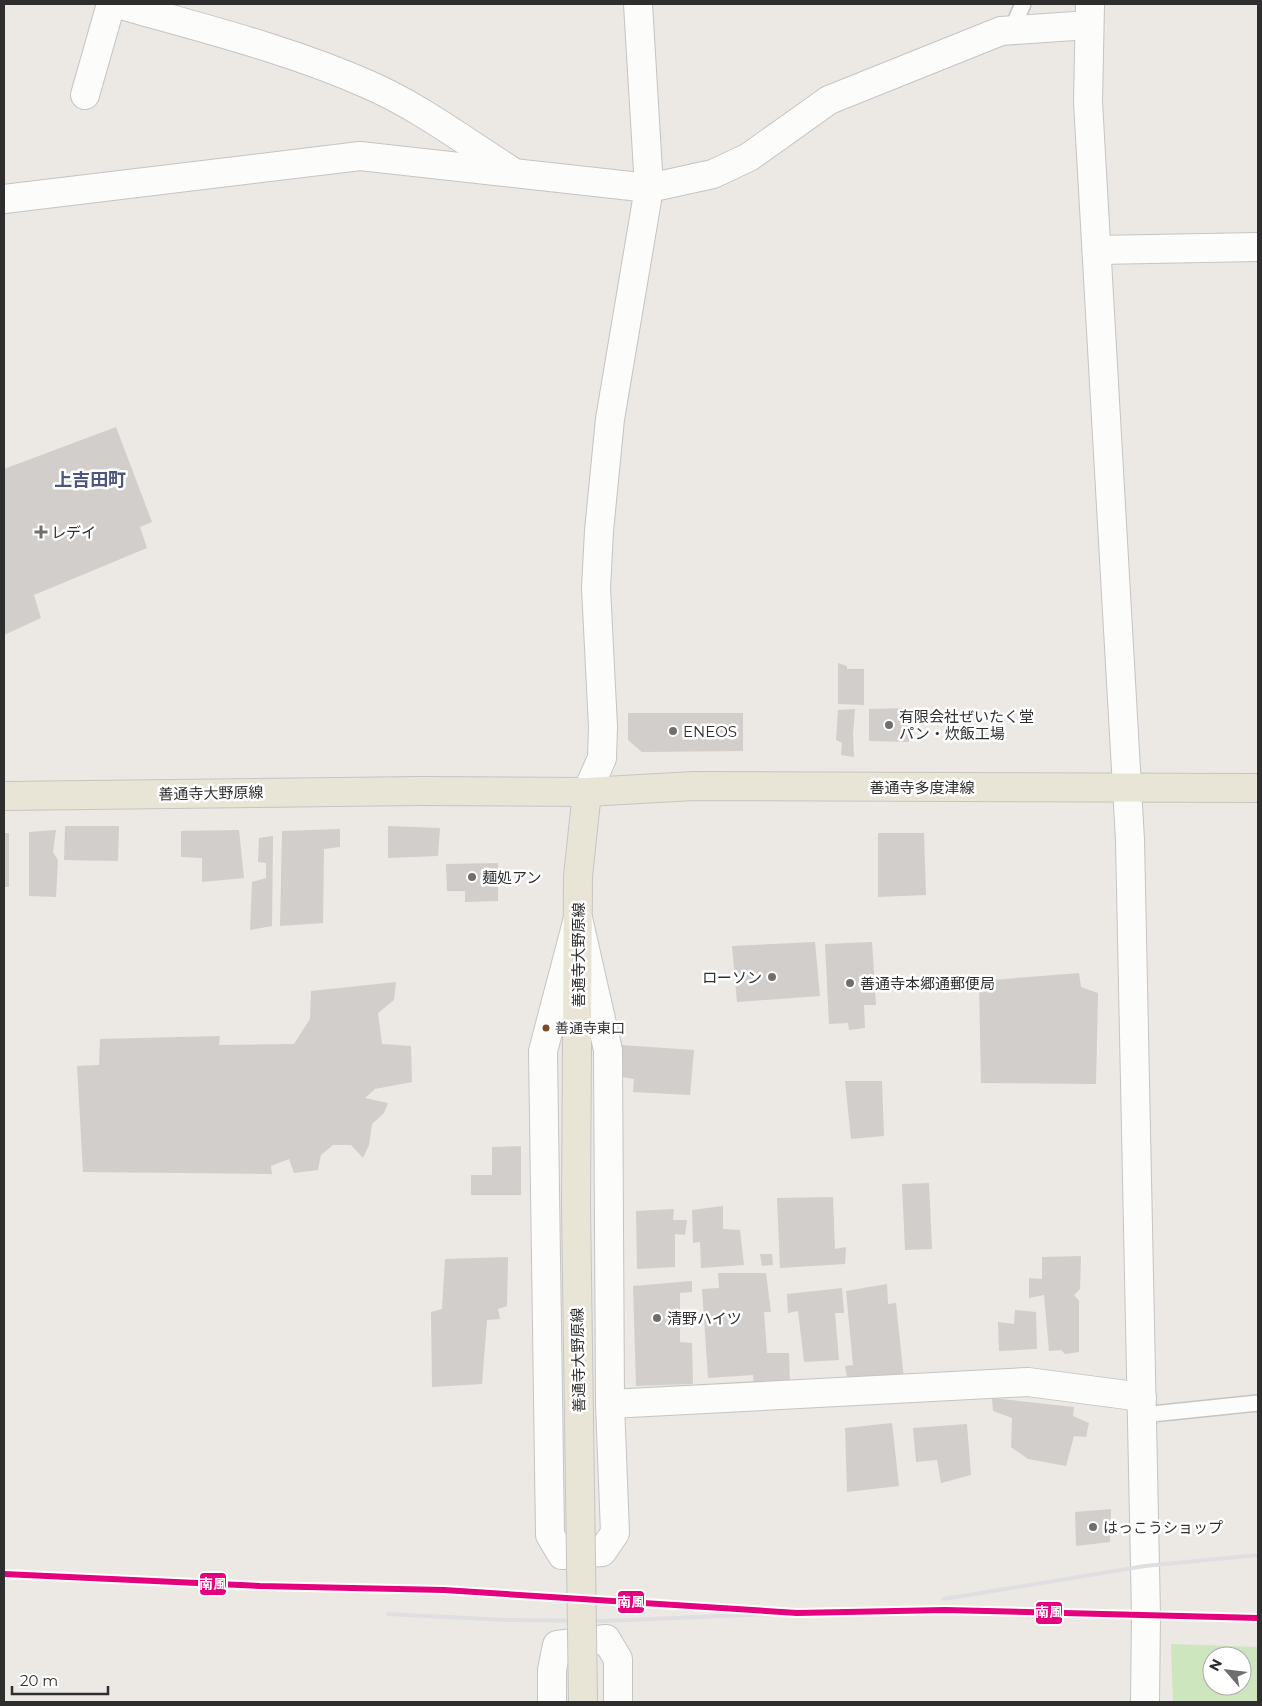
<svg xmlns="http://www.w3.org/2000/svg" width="1262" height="1706" font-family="Montserrat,'Noto Sans JP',sans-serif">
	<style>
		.green { fill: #cee6be; fill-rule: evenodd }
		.building { fill: #d1cecb }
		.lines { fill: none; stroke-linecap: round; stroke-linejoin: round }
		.service-casing { stroke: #c5c4c5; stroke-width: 18 }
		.minor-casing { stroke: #c5c4c5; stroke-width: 30 }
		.tertiary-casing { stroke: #c5c4c5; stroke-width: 30 }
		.primary-casing { stroke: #c6c5c4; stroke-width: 30 }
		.service { stroke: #fcfcfb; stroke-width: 15 }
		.minor { stroke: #fcfcfb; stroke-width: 28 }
		.tertiary { stroke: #fcfcfb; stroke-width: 28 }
		.primary { stroke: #e8e4d6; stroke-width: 28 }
		.rail { stroke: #dfdfe1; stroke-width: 4 }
		.primary-bridge-casing { stroke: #c6c5c4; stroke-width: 30; stroke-linecap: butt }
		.primary-bridge { stroke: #e8e4d6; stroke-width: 28 }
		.rail-1-casing { stroke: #fff; stroke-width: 10 }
		.rail-1 { stroke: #e5007d; stroke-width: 6 }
		.poi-dot { fill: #706f6e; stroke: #fff; stroke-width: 2 }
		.bus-dot { fill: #7a4b2a; stroke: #fff; stroke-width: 2 }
		.labels { text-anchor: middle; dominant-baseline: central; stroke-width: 5; stroke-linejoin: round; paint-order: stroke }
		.bus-label { font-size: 14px; fill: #2e2e2e; stroke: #fff; text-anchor: start }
		.poi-label { font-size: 15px; fill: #2e2e2e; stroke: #fff; text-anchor: start }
		.street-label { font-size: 15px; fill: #2e2e2e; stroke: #fff }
		.quarter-label { font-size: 18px; font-weight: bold; fill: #4d5680; stroke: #fff }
		.line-badge { stroke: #fff; stroke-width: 2 }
		.badge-label { font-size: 14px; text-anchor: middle; font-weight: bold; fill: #fff }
	</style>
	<rect width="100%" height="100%" fill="#ece8e4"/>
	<path class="green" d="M 1171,1644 L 1257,1647 L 1257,1702 L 1173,1702 ZM 1212,1656 L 1242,1656 L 1242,1686 L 1212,1686 Z"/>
	<g class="building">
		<path d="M 116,427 L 152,522 L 140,527 L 147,548 L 34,595 L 41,618 L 4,635 L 4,469 Z"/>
		<path d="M 838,663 L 847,666 L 847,669 L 864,669 L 864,705 L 838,704 Z"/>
		<path d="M 909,708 L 909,742 L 869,741 L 869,709 Z"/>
		<path d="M 855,709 L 853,734 L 854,757 L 841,755 L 842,743 L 836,740 L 838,710 Z"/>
		<path d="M 628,713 L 743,713 L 743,751 L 642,752 L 628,740 Z"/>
		<path d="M 65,826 L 119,826 L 118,861 L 64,860 Z"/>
		<path d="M 388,826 L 440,828 L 438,856 L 388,858 Z"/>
		<path d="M 340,829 L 340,847 L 324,849 L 323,923 L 280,926 L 282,831 Z"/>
		<path d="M 56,830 L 53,852 L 58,860 L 56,897 L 29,896 L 29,832 Z"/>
		<path d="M 239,830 L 244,878 L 202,882 L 202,858 L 181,857 L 181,831 Z"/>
		<rect x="4" y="833" width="5" height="54"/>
		<path d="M 878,833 L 924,833 L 926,895 L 878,897 Z"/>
		<path d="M 273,836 L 272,926 L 250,930 L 252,882 L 266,878 L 266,863 L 258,862 L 259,838 Z"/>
		<path d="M 498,863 L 498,901 L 465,902 L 465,891 L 447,891 L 446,864 Z"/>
		<path d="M 815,942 L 820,996 L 737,1002 L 732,946 Z"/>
		<path d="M 872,942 L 876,1005 L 864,1005 L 865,1028 L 849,1030 L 848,1023 L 829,1024 L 825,944 Z"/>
		<path d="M 1079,973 L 1081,987 L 1098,993 L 1096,1084 L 981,1083 L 979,981 Z"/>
		<path d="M 396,982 L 394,1000 L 378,1013 L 382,1044 L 411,1046 L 412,1082 L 375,1089 L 365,1098 L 388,1103 L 384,1113 L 372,1124 L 369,1145 L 363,1158 L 351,1145 L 333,1145 L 321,1155 L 318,1170 L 294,1173 L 289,1159 L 271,1166 L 272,1174 L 83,1172 L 77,1066 L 99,1065 L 100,1039 L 220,1036 L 219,1045 L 294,1044 L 310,1019 L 311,991 Z"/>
		<path d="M 621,1045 L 694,1050 L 690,1095 L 633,1092 L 634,1079 L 621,1077 Z"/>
		<path d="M 845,1081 L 882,1081 L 884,1136 L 851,1139 Z"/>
		<path d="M 521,1146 L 521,1195 L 471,1195 L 471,1175 L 492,1175 L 492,1147 Z"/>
		<path d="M 929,1183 L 932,1249 L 905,1250 L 902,1184 Z"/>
		<path d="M 833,1197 L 835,1249 L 846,1247 L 845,1264 L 780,1268 L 777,1198 Z"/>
		<path d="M 723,1206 L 723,1229 L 740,1230 L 744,1265 L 701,1268 L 700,1242 L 693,1243 L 692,1210 Z"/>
		<path d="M 674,1209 L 673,1220 L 687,1220 L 685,1235 L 675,1234 L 675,1267 L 637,1269 L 636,1211 Z"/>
		<path d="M 760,1254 L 772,1254 L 773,1265 L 762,1266 Z"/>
		<path d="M 1081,1256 L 1080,1289 L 1074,1295 L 1079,1301 L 1079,1352 L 1065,1354 L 1061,1350 L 1049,1351 L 1044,1295 L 1029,1298 L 1029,1278 L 1042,1279 L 1042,1257 Z"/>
		<path d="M 508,1257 L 507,1306 L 498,1309 L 500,1319 L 487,1320 L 482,1384 L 432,1387 L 431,1312 L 442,1309 L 445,1259 Z"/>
		<path d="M 718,1273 L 766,1273 L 771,1312 L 764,1312 L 767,1353 L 789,1353 L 790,1383 L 754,1387 L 753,1375 L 708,1378 L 702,1289 L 719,1288 Z"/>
		<path d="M 692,1281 L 692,1292 L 680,1293 L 680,1342 L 692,1343 L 693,1384 L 636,1386 L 633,1286 Z"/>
		<path d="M 887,1284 L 888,1304 L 896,1303 L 904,1380 L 848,1383 L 845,1366 L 853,1365 L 846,1291 Z"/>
		<path d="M 842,1288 L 844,1313 L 835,1313 L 839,1360 L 804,1362 L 798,1311 L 788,1313 L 787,1294 Z"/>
		<path d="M 1015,1310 L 1036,1312 L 1037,1349 L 999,1351 L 998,1322 L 1014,1324 Z"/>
		<path d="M 992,1398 L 1074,1407 L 1073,1416 L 1089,1423 L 1086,1437 L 1074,1436 L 1066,1466 L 1028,1459 L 1011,1447 L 1012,1418 L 993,1411 Z"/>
		<path d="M 892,1423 L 899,1486 L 847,1492 L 845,1428 Z"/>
		<path d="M 967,1424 L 971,1475 L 941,1483 L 937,1460 L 916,1462 L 913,1428 Z"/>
		<path d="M 1111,1509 L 1110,1542 L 1076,1546 L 1075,1512 Z"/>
	</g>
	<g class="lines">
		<defs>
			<g id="service">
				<path d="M 1011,31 L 1023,4"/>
				<path d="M 1142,1415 L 1258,1403"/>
			</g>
			<g id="minor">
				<path d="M 118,4 C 201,28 288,49 367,84 C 418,106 463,140 510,170"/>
				<path d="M 85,95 L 111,4"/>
				<path d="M 4,199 L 360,156 L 649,188 L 713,174 L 749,157 L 829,100 L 1001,31 L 1089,25"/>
				<path d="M 1097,250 L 1258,247"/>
				<path d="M 587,792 L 602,758 L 603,727 L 596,588 L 599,531 L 610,419 L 649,188 L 638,4"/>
				<path d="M 578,918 L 608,1050 L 610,1404 L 615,1533 L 602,1552 L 562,1555 L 550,1535 L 543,1051 Z"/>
				<path d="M 610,1404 L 1028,1382 L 1142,1397"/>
				<path d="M 552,1702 L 552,1670 L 557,1645 L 606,1639 L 618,1659 L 618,1702"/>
			</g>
			<path id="tertiary" d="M 1090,4 L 1088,102 L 1130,840 L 1146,1615 L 1145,1702"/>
			<g id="primary">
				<path d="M 4,796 L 420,791 L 587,792 L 694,786 L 1258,788"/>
				<path d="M 576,1205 L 578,876 L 587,792"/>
			</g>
		</defs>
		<use href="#service" class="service-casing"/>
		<use href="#minor" class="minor-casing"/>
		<use href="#tertiary" class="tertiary-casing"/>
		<use href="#primary" class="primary-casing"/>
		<use href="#service" class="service"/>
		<use href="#minor" class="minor"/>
		<use href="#tertiary" class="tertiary"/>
		<use href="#primary" class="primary"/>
		<g class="rail">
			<path d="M 944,1599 L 1145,1566 L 1258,1555"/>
			<path d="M 388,1614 L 506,1620 L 603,1621 L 797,1613"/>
		</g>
		<defs>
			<path id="primary-bridge" d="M 576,1205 L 583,1702"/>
		</defs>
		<use href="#primary-bridge" class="primary-bridge-casing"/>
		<use href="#primary-bridge" class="primary-bridge"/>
		<defs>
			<path id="rail-1" d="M 4,1574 L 260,1586 L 444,1590 L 797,1613 L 945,1610 L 1258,1618"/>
		</defs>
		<use href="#rail-1" class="rail-1-casing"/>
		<use href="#rail-1" class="rail-1"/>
	</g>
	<g class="poi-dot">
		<path d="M38.5 524.5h5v5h5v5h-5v5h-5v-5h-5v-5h5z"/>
		<circle cx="889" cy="725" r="5"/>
		<circle cx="673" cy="731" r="5"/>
		<circle cx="472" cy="877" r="5"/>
		<circle cx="772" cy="977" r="5"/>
		<circle cx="850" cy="983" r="5"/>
		<circle cx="657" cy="1318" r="5"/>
		<circle cx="1093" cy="1527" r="5"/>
	</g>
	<circle class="bus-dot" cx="546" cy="1028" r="4.5"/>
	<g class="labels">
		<g class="bus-label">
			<text x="555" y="1028">善通寺東口</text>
		</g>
		<g class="poi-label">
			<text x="51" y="532">レデイ</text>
			<text x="899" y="716">有限会社ぜいたく堂<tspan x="899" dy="17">パン・炊飯工場</tspan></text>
			<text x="683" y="731">ENEOS</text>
			<text x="482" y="877">麺処アン</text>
			<text x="762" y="977" text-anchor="end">ローソン</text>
			<text x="860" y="983">善通寺本郷通郵便局</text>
			<text x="667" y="1318">清野ハイツ</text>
			<text x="1103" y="1527">はっこうショップ</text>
		</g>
		<g class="street-label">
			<text x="922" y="787">善通寺多度津線</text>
			<text transform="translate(211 793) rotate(-1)">善通寺大野原線</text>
			<text transform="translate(578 955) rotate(-90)">善通寺大野原線</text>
			<text transform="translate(578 1360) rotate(-91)">善通寺大野原線</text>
		</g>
		<g class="quarter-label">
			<text x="90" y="480">上吉田町</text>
		</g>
	</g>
	<g class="line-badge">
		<rect x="199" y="1572" width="28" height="24" rx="5" fill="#e5007d"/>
		<rect x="617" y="1590" width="28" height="24" rx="5" fill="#e5007d"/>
		<rect x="1035" y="1601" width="28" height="24" rx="5" fill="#e5007d"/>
	</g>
	<g class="badge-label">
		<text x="213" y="1589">南風</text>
		<text x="631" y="1607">南風</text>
		<text x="1049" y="1617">南風</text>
	</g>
	<rect width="1262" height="1706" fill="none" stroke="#2e2e2e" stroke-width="10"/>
	<g transform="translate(1227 1671) rotate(298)"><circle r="24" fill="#ffffff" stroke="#ababab"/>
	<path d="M0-4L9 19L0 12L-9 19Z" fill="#706f6e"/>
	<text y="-8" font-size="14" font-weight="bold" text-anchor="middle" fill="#2e2e2e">N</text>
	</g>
	<path d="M12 1686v8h96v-8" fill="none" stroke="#2e2e2e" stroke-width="2.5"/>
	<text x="20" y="1686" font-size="15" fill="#2e2e2e" stroke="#ffffff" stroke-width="4" paint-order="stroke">20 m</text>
</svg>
